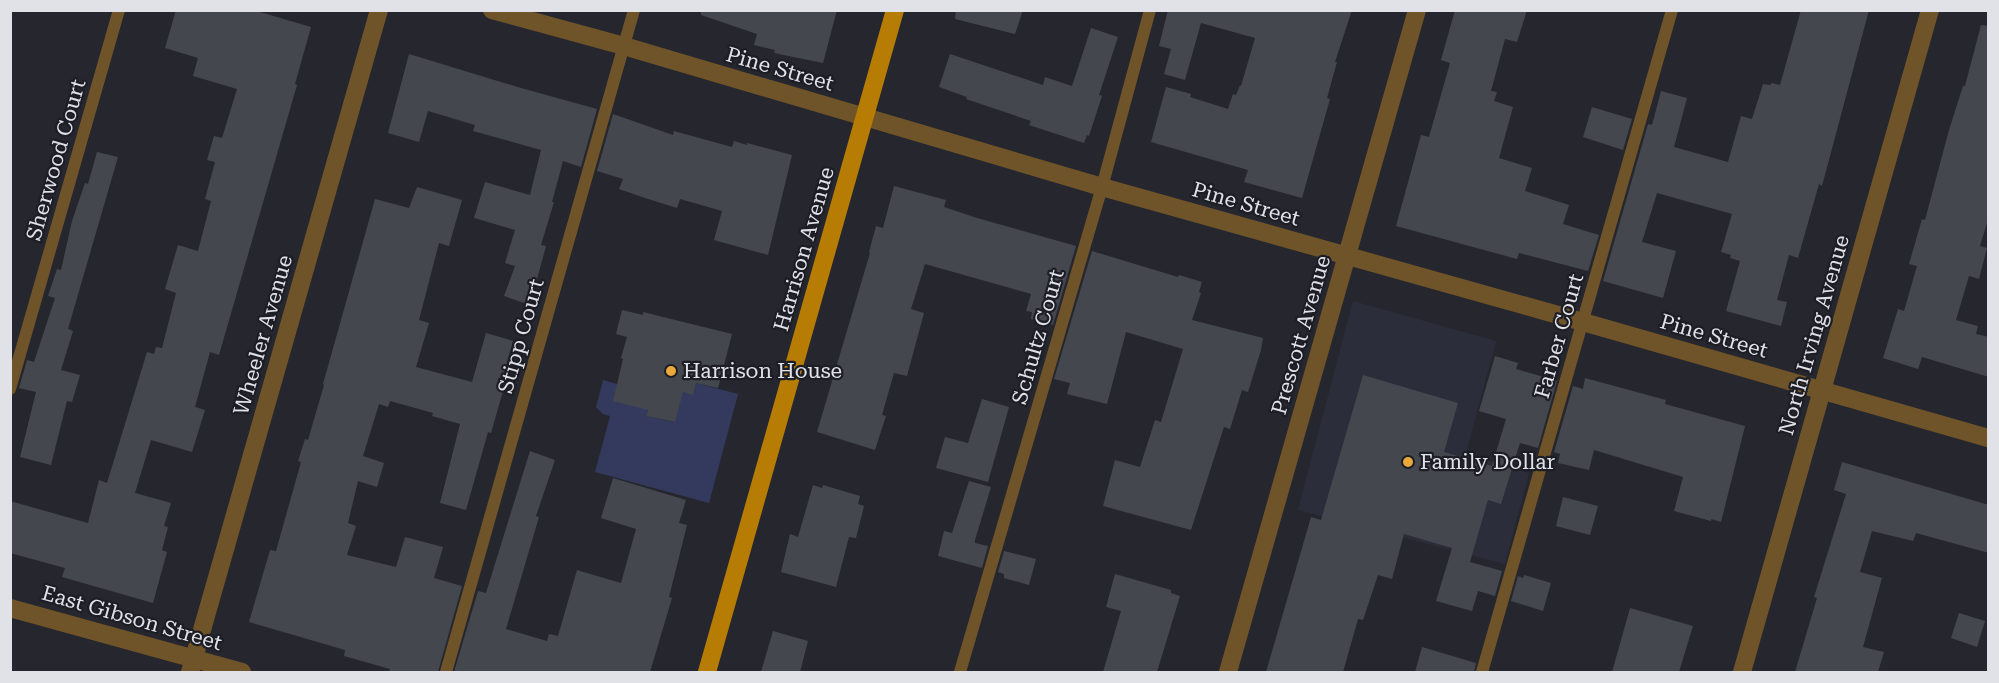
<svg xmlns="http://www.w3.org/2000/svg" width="1999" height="683" font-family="'Roboto Serif',serif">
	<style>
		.built { fill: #2b2d3a }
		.green { fill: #34395e }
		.building { fill: #45474f }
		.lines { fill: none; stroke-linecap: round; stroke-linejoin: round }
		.lane { stroke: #6f5329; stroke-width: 12 }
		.street { stroke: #6f5329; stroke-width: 18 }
		.primary { stroke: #b67c04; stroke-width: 18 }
		.poi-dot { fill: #eba93a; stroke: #1d1e25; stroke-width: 2 }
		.labels { text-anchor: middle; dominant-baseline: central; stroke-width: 4.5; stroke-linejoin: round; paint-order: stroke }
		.street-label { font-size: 21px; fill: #e1e2e7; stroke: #1d1e25 }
		.poi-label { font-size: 21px; fill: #e1e2e7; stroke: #1d1e25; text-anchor: start }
	</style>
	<rect width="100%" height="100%" fill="#26272e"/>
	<path class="built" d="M 1353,301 L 1496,341 L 1466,453 L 1529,473 L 1505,564 L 1298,510 Z"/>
	<path class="green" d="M 603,380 L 617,384 L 648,410 L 646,416 L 674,422 L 680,403 L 680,391 L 693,394 L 696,383 L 738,394 L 709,503 L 595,472 L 610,416 L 603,414 L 596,407 Z"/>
	<g class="building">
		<path d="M 176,10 L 253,10 L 311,27 L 295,84 L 297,85 L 219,355 L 210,352 L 195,407 L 205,410 L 192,452 L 151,440 L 135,493 L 171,503 L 164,526 L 168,527 L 162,550 L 167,552 L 153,603 L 62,577 L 65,568 L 10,553 L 10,501 L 88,523 L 99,480 L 107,483 L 147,352 L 154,354 L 156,347 L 162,348 L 176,293 L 165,289 L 178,245 L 198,251 L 211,201 L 205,199 L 215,162 L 207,160 L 214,136 L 222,138 L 237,89 L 193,76 L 198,58 L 165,48 Z"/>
		<path d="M 701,10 L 837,10 L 823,63 L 774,53 L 775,50 L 754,45 L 757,34 L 701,15 Z"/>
		<path d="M 956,10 L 1023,10 L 1015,34 L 955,19 Z"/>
		<path d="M 1168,10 L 1352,10 L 1335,62 L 1337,62 L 1327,98 L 1330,99 L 1302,198 L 1244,182 L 1248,170 L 1151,142 L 1166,87 L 1191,94 L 1190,97 L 1228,109 L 1233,94 L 1236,95 L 1240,85 L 1241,86 L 1255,38 L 1201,23 L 1185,80 L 1164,74 L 1171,49 L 1159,46 Z"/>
		<path d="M 1455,10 L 1527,10 L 1517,42 L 1505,39 L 1491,91 L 1497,92 L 1494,101 L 1513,107 L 1499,158 L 1532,168 L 1525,191 L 1569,205 L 1563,224 L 1599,235 L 1588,271 L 1519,253 L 1517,259 L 1396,226 L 1421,135 L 1429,137 L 1450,63 L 1441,60 Z"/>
		<path d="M 1801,10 L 1869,10 L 1822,186 L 1819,184 L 1798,258 L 1789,255 L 1777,300 L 1787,302 L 1781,326 L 1726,311 L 1740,261 L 1730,258 L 1731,255 L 1721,252 L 1732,214 L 1657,193 L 1642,242 L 1676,251 L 1663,298 L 1603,281 L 1648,124 L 1652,125 L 1661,91 L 1687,98 L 1674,147 L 1728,162 L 1741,116 L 1752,119 L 1763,84 L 1770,85 L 1772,83 L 1780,85 Z"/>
		<path d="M 1981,25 L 1989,26 L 1989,216 L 1980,246 L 1987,248 L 1979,279 L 1969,276 L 1956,320 L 1978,326 L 1976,334 L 1989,337 L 1989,377 L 1922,357 L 1918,369 L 1883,358 L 1898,309 L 1904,311 L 1917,266 L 1909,264 L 1922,219 L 1925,220 L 1949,130 L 1963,86 L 1965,86 Z"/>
		<path d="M 1091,28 L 1118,37 L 1099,95 L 1102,96 L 1089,136 L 1087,135 L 1084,143 L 1029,125 L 1031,121 L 966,99 L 967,97 L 939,87 L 950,54 L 1043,85 L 1045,77 L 1072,86 Z"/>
		<path d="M 409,54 L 521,88 L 597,109 L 581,167 L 563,161 L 552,202 L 554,202 L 541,245 L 546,246 L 530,305 L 504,296 L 515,266 L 505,263 L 515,230 L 474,218 L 485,182 L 530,195 L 541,150 L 473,131 L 475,125 L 428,111 L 419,142 L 388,133 Z"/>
		<path d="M 1592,107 L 1632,119 L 1623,150 L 1583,137 Z"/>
		<path d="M 613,114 L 673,135 L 674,131 L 732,147 L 734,141 L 747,145 L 747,143 L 792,155 L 768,255 L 714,240 L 722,211 L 680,199 L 677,208 L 645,198 L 619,189 L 623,179 L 597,171 Z"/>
		<path d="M 97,152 L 118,157 L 68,329 L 73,331 L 61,370 L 80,375 L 72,402 L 67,401 L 51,465 L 20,457 L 36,392 L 19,388 L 27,360 L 34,362 L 55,298 L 48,296 L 57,269 L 61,270 L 72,221 L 85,183 L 88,184 Z"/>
		<path d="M 894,186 L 946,200 L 944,207 L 977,218 L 1076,246 L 1053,325 L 1031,319 L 1032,312 L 1026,311 L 1031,294 L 925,264 L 911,309 L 924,313 L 907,376 L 894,373 L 882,415 L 886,416 L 875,450 L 817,432 L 870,253 L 869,252 L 876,226 L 883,228 Z"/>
		<path d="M 417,187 L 462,200 L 449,246 L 439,243 L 419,320 L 429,323 L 416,367 L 472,382 L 486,333 L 513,341 L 499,390 L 503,391 L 491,433 L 488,432 L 466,510 L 440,503 L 460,424 L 432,416 L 433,413 L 390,401 L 388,407 L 379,404 L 363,456 L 384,463 L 377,487 L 358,481 L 348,523 L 356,526 L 347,555 L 396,567 L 405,537 L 443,547 L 434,578 L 462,586 L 438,672 L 389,672 L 390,669 L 344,656 L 345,650 L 249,622 L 270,550 L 276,551 L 301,462 L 298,461 L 305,439 L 308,440 L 324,385 L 323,384 L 375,199 L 409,208 Z"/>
		<path d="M 1092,251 L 1178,277 L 1179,275 L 1202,282 L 1199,292 L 1201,293 L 1192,320 L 1263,338 L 1261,350 L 1248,392 L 1242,390 L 1230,429 L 1224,427 L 1191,530 L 1103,506 L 1115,460 L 1140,467 L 1155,420 L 1161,422 L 1183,349 L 1126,332 L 1107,404 L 1067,394 L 1070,383 L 1054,379 Z"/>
		<path d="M 622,310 L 643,315 L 643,312 L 732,334 L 718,388 L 696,383 L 693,395 L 683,392 L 675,422 L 646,416 L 648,410 L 613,401 L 623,359 L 621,358 L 627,337 L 616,334 Z"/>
		<path d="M 1495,356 L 1518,363 L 1516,369 L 1557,381 L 1538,448 L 1520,443 L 1501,504 L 1488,500 L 1470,562 L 1502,571 L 1495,596 L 1478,591 L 1472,611 L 1436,601 L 1452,548 L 1404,534 L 1392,579 L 1378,575 L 1363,620 L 1358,619 L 1343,672 L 1266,672 L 1311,517 L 1321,520 L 1363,375 L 1458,403 L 1444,452 L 1492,466 L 1506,419 L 1479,411 Z"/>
		<path d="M 1585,378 L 1666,400 L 1665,404 L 1745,426 L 1721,522 L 1711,519 L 1711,521 L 1674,511 L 1683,477 L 1594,450 L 1589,470 L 1558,463 L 1560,454 L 1554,452 L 1573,386 L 1583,389 Z"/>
		<path d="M 982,399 L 1009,407 L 988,482 L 936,468 L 945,437 L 968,443 Z"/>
		<path d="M 530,451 L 555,460 L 536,516 L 539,517 L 506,629 L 547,641 L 549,634 L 558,636 L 577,570 L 621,583 L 636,529 L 601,518 L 613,478 L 686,500 L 679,523 L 687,525 L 669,597 L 672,598 L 650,672 L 454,672 L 478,591 L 486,593 Z"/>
		<path d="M 1842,462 L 1989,505 L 1989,553 L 1916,533 L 1913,541 L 1872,531 L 1860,572 L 1882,578 L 1863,647 L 1884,652 L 1878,672 L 1795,672 L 1817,598 L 1814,597 L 1846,494 L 1834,490 Z"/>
		<path d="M 969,481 L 991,487 L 975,540 L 975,543 L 988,546 L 982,568 L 938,556 L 944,531 L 952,533 Z"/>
		<path d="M 813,485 L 822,488 L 823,485 L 860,496 L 858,504 L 864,506 L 856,538 L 849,537 L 836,587 L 781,572 L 790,534 L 798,537 Z"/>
		<path d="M 1563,497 L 1598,506 L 1590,535 L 1556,526 Z"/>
		<path d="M 1004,551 L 1036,559 L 1029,585 L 1004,578 L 1004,574 L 998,572 Z"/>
		<path d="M 1115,574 L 1171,590 L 1171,593 L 1180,596 L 1157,672 L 1103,672 L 1121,611 L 1106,607 Z"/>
		<path d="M 1524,575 L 1551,583 L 1543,611 L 1511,601 L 1518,576 L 1523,578 Z"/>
		<path d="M 1630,608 L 1693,626 L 1679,672 L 1612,672 Z"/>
		<path d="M 1959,613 L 1985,621 L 1977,647 L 1951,638 Z"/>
		<path d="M 773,631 L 808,641 L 800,672 L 761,672 Z"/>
		<path d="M 1422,647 L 1476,663 L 1474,672 L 1415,672 Z"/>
	</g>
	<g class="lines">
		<g class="lane">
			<path d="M 10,389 L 119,10"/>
			<path d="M 446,672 L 634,10"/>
			<path d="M 960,672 L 1102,187 L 1150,10"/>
			<path d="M 1482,672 L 1672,10"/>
		</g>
		<g class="street">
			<path d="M 492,10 L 624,46 L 1102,187 L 1583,322 L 1988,438"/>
			<path d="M 10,608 L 242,672"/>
			<path d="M 190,672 L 379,10"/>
			<path d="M 1228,672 L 1417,10"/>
			<path d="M 1742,672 L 1930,10"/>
		</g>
		<path class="primary" d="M 707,672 L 895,10"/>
	</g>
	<g class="poi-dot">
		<circle cx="671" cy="371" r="6"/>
		<circle cx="1408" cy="462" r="6"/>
	</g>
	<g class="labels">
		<g class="street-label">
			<text transform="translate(780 69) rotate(16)">Pine Street</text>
			<text transform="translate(56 160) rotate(-74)">Sherwood Court</text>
			<text transform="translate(1246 204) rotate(16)">Pine Street</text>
			<text transform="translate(804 249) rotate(-74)">Harrison Avenue</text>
			<text transform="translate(263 335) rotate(-74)">Wheeler Avenue</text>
			<text transform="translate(1301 335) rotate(-74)">Prescott Avenue</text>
			<text transform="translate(1814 335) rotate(-74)">North Irving Avenue</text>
			<text transform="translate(521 336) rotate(-74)">Stipp Court</text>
			<text transform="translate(1559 336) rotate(-74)">Farber Court</text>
			<text transform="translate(1714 336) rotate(16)">Pine Street</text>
			<text transform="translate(1038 337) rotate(-74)">Schultz Court</text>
			<text transform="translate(132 618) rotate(16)">East Gibson Street</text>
		</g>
		<g class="poi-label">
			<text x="683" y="371">Harrison House</text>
			<text x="1420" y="462">Family Dollar</text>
		</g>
	</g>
	<rect width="1999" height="683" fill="none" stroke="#e1e2e7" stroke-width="24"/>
</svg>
